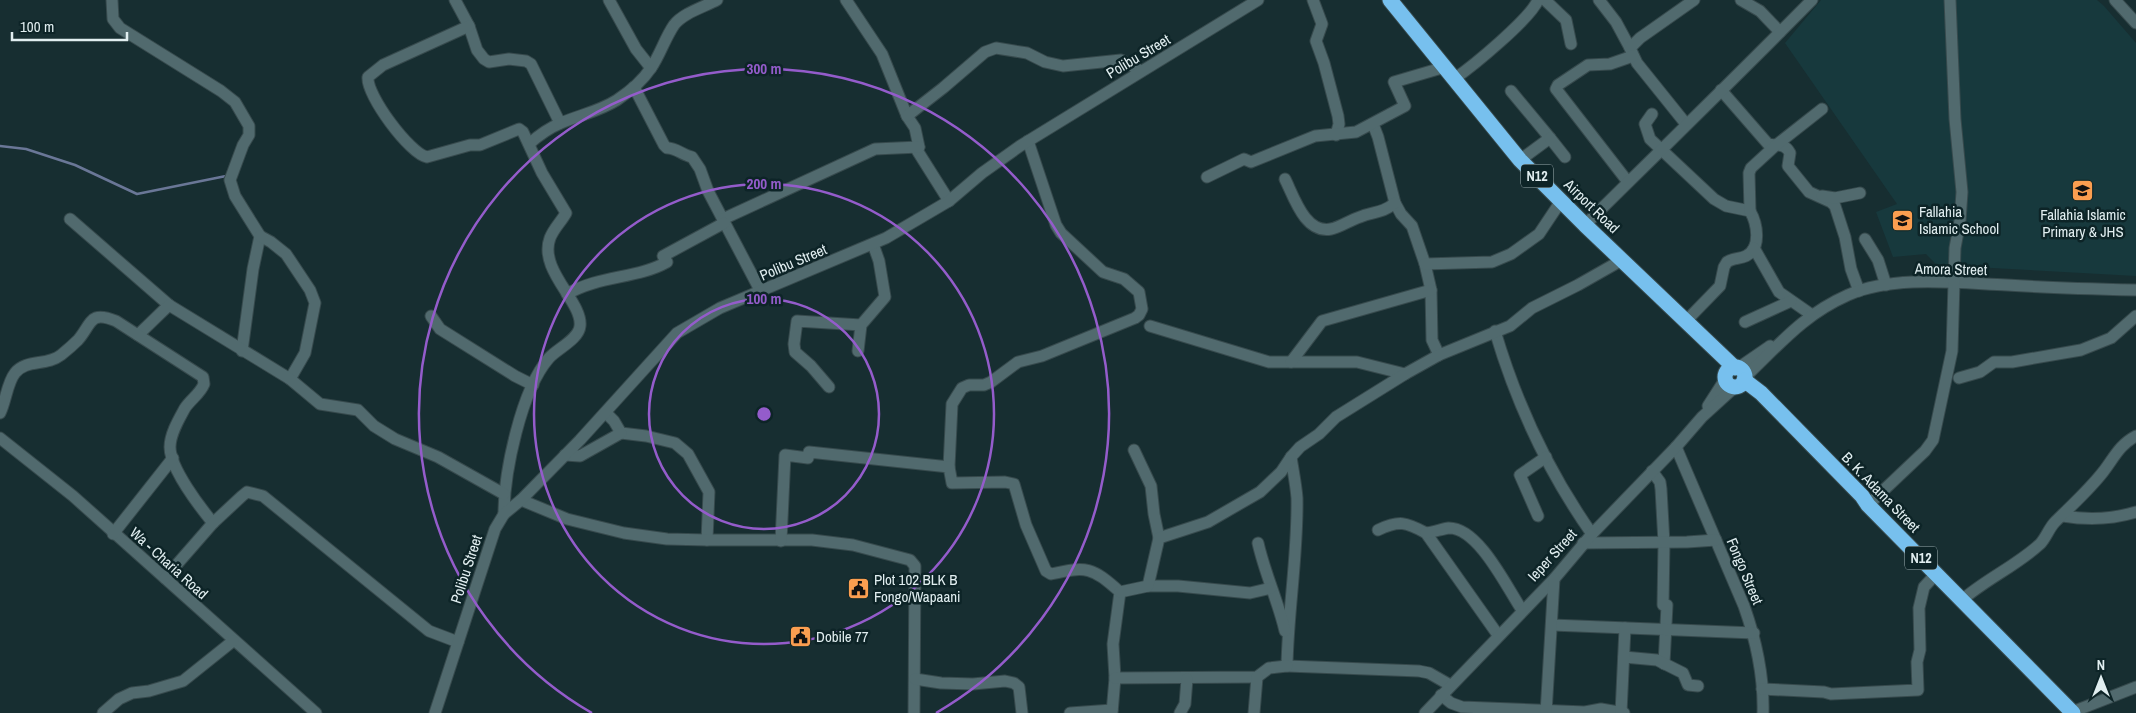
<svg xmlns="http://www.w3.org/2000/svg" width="2136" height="713" font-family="'Archivo Narrow',sans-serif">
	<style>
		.built { fill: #17393d }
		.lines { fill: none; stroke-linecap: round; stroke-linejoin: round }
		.stream { stroke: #6a7797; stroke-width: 2.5 }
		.minor-casing { stroke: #374a4d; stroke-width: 13 }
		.highway-casing { stroke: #374a4d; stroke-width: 17 }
		.minor { stroke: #516a6e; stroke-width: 11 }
		.highway { stroke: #77c0ee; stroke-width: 15 }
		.ring { fill: none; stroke: #945ccb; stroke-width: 2.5 }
		.labels { text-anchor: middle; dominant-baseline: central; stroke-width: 5; stroke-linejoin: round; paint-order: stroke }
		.shield { fill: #0d2427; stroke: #a1b1b4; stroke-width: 1 }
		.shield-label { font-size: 14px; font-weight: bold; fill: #e1eef0 }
		.street-label { font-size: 15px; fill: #e1eef0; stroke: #0d2427 }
		.poi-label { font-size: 15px; fill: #e1eef0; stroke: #0d2427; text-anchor: start }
		.centre { fill: #945ccb; stroke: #0d2427; stroke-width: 2.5 }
		.ring-label { font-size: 15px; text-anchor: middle; font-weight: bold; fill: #945ccb; stroke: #0d2427; stroke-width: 5; stroke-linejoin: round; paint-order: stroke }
	</style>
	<rect width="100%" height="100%" fill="#172e31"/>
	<path class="built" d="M 1821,0 L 2097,0 L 2104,6 L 2136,43 L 2136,276 L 1937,265 L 1926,254 L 1893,257 L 1876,212 L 1897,204 L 1785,43 Z"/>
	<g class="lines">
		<path class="stream" d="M 0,146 L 26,149 L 75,165 L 137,194 L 226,176"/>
		<defs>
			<g id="minor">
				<path d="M 112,0 L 113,19 L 120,28 L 221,91 L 235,102 L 249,126 L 249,135 L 243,145 L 230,180 L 235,196 L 260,236 L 253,269 L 242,351"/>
				<path d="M 455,0 L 469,26 L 477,50 L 484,59 L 489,62 L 509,59 L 526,61 L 531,64 L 560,123"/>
				<path d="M 609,0 L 636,49 L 651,68"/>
				<path d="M 846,0 L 882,54 L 907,116 L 915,128 L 919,147 L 915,147 L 949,201"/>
				<path d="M 1313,0 L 1322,24 L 1316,41 L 1324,63 L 1338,116 L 1339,124 L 1336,135"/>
				<path d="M 1545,0 L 1566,20 L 1571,44"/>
				<path d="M 1599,0 L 1616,22 L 1630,48"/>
				<path d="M 1741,0 L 1760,11 L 1780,32"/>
				<path d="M 2115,0 L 2136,23"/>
				<path d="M 469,26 L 383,65 L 368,77 C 366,95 410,154 427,157 L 470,145 L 480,145 L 519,129 L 523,132 L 542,173 L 566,213 C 561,222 554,228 550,238 C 538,270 583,302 580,326 C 579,339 557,349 549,358 C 521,390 504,473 504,514"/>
				<path d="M 1454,79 C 1473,66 1530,19 1538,0"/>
				<path d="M 634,87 L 664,145 L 667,148 C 677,148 682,155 692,157 L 700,169 L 708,191 L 761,292"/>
				<path d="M 1721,90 L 1768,144 C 1778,146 1785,143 1790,153 L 1788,166 L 1809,192 L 1831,202 L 1835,206 L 1845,237 L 1851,269 L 1859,291"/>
				<path d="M 1511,91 L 1550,138 L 1520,160"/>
				<path d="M 1652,114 L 1645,124 L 1650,139 L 1714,199 L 1726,206 L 1750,211 C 1757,223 1762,248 1746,256 C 1740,259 1733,258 1727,262 L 1724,267 L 1720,286 L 1686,321"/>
				<path d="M 907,116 L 943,88 L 985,52 L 996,48 L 1027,53 L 1045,62 L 1063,66 L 1121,60 L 1141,71"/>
				<path d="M 1373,124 L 1378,137 L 1395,203 L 1401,214 L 1412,226 L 1425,264 L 1431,290 L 1432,340 L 1439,355"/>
				<path d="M 1686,124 L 1637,63 L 1630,48 L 1640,38 L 1694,0"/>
				<path d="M 1550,138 L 1565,157"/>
				<path d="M 529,144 C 539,135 549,128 561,123 C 580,115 600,111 617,100 C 629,92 643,80 651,68 C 660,55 665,38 674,25 C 683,13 704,7 717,0"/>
				<path d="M 1207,177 L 1244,159 L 1251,162 L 1315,136 L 1356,132 L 1405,106 L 1394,82 L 1445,67"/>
				<path d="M 1285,179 C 1294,197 1305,234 1331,229 C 1341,227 1350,220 1360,217 C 1374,211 1381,214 1395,203"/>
				<path d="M 1628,182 L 1556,89 L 1558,85 L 1588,65 L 1610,64 L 1633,56"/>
				<path d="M 1822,196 L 1835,198 L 1860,193"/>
				<path d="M 1750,211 L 1749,173 L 1751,168 L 1775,146 L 1822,109"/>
				<path d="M 70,219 L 169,305"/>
				<path d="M 723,219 L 875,149 L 919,147"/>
				<path d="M 1585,225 C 1661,150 1737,76 1812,0"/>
				<path d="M 260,236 L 271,242 L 286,254 L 310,290 L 315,303 L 305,353 L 290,379"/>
				<path d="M 1865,239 L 1878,260 L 1886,285"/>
				<path d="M 1754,248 L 1779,292 L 1812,315"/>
				<path d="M 1425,264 L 1492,262 L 1511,254 L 1539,234 L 1561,201"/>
				<path d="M 567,294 C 600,275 637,279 667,262 L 663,256 L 724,223"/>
				<path d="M 431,316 L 440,329 L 515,376 L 533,385"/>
				<path d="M 1745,322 L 1791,301"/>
				<path d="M 1150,326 L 1269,362 L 1357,362 L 1405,374"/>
				<path d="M 1495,331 C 1516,402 1549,473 1592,534"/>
				<path d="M 138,335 L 169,305 L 290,379 L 320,404 L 358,410 L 374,426 L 395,439 L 438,457 L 504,494"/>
				<path d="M 858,351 L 861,325 L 885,297 L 879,261 L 873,244"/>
				<path d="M 1291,362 L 1322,321 L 1431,290"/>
				<path d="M 1738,368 L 1770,346"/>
				<path d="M 1745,377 C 1780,344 1803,315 1848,295 C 1894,275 1958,283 2007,285 C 2050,288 2093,289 2136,290"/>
				<path d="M 1959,378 L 1980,372 L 1994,362 L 2012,362 L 2081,350 L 2111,338 L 2136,316"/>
				<path d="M 829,387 L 811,366 L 795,352 L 794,344 L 797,321 L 861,325"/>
				<path d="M 1708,406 L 1726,378"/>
				<path d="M 0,413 C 6,401 7,383 15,373 C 26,359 47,366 61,355 C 66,351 73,345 78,340 C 92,324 89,310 116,321 L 203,377 L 204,384 C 200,394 191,399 185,408 C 179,419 170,434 170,447 C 170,468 200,507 213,523"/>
				<path d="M 606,413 L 614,421 L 621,433 L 646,436 L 675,443 L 688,454 L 709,492 L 707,540"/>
				<path d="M 0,438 L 73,496 L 316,713"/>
				<path d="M 1676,447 L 1744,606 C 1756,640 1764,676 1763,713"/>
				<path d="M 1134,450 L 1151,486 L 1154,514 L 1159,538"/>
				<path d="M 565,455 L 580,456 L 621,433"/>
				<path d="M 1291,457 C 1293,470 1296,485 1297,498 C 1298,554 1288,610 1287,666 L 1419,671 L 1429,673 L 1450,685"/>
				<path d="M 949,467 L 952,404 L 962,388 L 969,385 L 984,385 L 991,382 L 1018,362 L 1042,356 L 1135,318 L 1139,315 L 1142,309 L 1139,292 L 1124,279 L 1103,272 L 1061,233 L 1056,225 L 1028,141"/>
				<path d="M 1652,471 L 1660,482 L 1661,489 L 1664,543 L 1663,605 L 1667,605 L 1664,664"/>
				<path d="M 521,500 L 567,519 L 624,533 L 667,539 L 707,540 L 812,540 L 853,545 L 910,560 L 915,566 L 914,713"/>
				<path d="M 1868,505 L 1925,451 L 1933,440 L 1952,351 L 1955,248 L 1960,221 L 1962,192 L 1955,119 L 1950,0"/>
				<path d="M 1538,516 L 1520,475 L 1546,457"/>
				<path d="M 2063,516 C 2087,520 2113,519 2136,512"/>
				<path d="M 1378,530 C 1399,520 1406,522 1426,533 L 1498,635"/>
				<path d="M 1426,533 C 1434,532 1442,529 1449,528 C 1479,528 1507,588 1522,610"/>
				<path d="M 113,534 L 173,458"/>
				<path d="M 781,541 L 785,455 L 808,458 L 809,452 L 949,467 L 952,483 L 1005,482 L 1014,484 L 1026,525 L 1046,571 L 1051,574 C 1087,566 1092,567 1120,592 L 1113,644 L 1115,678 L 1112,713"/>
				<path d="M 1258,543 C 1265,574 1278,601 1285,631"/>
				<path d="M 1583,543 L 1687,542 L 1716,540"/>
				<path d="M 165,578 L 213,523 L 242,496 L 247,492 L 263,496 L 429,631 L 458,642"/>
				<path d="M 1148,586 L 1178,586 L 1250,593 L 1271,588"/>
				<path d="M 1120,592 L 1148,586 L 1159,538 L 1208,522 L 1260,492 L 1281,472 L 1291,457 L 1300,447 L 1319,434 L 1336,417 L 1405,374 L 1439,355 L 1510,326 L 1532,308 L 1578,285 L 1622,260"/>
				<path d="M 1962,600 C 1986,579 2016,566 2040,544 C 2046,538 2049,528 2055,522 C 2071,506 2089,490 2103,472 C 2114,458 2119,445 2136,436"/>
				<path d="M 1552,625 L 1754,633"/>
				<path d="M 1624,657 L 1657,660 L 1683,673 L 1688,685 L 1698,686"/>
				<path d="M 1115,678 L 1257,677 L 1269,668 L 1287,666"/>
				<path d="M 915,679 L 941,683 L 973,684 L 1005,681 L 1014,683 L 1019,687 L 1022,713"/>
				<path d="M 1762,689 L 1824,692 L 1831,694 L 1918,690 L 1917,662 L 1920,650 L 1919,608 L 1924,587 L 1936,574"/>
				<path d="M 1441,695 L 1451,703 L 1462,707 L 1585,712 L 1601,709 L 1624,713"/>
				<path d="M 2072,712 L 2136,687"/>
				<path d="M 103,713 L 119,699 L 132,693 L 149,691 L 183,681 L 233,641"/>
				<path d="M 435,713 L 495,529 L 504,514 L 521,500 L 580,440 L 677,333 L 720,308 L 886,238 L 949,201 L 982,173 L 1020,146 L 1258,0"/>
				<path d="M 1070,713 L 1112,710"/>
				<path d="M 1180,713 L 1185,704 L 1187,679"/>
				<path d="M 1254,713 L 1257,677"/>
				<path d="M 1425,713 L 1554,579 L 1592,534 L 1676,447 L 1702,417 L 1735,387"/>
				<path d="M 1546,713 L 1554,579"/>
				<path d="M 1621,713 L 1625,628"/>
			</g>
			<g id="highway">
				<path d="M 1390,0 L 1520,160 L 1585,225 L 1735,368"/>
				<circle cx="1735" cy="377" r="10"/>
				<path d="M 1744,380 L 1761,393 L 1862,496 L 1868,505 L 2073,713"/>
			</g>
		</defs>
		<use href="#minor" class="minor-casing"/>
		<use href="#highway" class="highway-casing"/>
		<use href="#minor" class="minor"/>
		<use href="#highway" class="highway"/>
	</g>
	<g class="ring">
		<circle cx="764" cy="414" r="115"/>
		<circle cx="764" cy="414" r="230"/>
		<path d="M592 713A345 345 0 1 1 936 713"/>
	</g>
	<defs>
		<symbol id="school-square" viewBox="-11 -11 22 22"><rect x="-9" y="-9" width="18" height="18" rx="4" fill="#fb9e50" stroke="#0d2427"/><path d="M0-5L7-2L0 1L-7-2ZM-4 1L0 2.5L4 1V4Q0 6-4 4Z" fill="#111"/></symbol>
		<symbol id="civic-square" viewBox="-11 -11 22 22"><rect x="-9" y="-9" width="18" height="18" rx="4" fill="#fb9e50" stroke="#0d2427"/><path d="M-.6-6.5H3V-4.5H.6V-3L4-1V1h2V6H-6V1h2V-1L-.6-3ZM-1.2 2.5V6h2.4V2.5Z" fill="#111"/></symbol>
	</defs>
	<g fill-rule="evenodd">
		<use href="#school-square" x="2070" y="178" width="25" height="25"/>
		<use href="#school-square" x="1890" y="208" width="25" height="25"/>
		<use href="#civic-square" x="846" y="576" width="25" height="25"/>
		<use href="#civic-square" x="788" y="624" width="25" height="25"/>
	</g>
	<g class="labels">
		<g class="shield">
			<rect x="1521" y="164.5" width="32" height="23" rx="4"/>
			<rect x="1905" y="546.5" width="32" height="23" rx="4"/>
		</g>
		<g class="shield-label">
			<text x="1537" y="176">N12</text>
			<text x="1921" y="558">N12</text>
		</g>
		<g class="street-label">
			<text transform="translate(1138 56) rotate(-31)">Polibu Street</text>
			<text transform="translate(1592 206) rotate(44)">Airport Road</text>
			<text transform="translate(793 262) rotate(-23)">Polibu Street</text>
			<text transform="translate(1951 269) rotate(1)">Amora Street</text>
			<text transform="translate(1881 492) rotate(46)">B. K. Adama Street</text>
			<text transform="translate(1552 555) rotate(-48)">Ieper Street</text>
			<text transform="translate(169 563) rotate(42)">Wa - Charia Road</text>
			<text transform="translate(466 569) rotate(-72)">Polibu Street</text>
			<text transform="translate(1745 571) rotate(67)">Fongo Street</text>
		</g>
		<g class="poi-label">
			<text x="1919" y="211">Fallahia<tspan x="1919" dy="17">Islamic School</tspan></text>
			<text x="2083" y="214" text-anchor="middle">Fallahia Islamic<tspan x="2083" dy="17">Primary &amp; JHS</tspan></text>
			<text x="874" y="579">Plot 102 BLK B<tspan x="874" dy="17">Fongo/Wapaani</tspan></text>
			<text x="816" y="636">Dobile 77</text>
		</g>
	</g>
	<circle cx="764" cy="414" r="8" class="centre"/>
	<g class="ring-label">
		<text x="764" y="74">300 m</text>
		<text x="764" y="189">200 m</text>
		<text x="764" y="304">100 m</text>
	</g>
	<g transform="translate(2101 678)" stroke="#0d2427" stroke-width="4" paint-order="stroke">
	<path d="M0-4L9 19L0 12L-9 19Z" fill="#e1eef0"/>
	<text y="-8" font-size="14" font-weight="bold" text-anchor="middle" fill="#e1eef0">N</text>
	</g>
	<path d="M12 32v8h115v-8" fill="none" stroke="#e1eef0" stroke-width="2.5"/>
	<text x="20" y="32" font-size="15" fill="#e1eef0" stroke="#0d2427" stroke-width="4" paint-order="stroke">100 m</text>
</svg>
